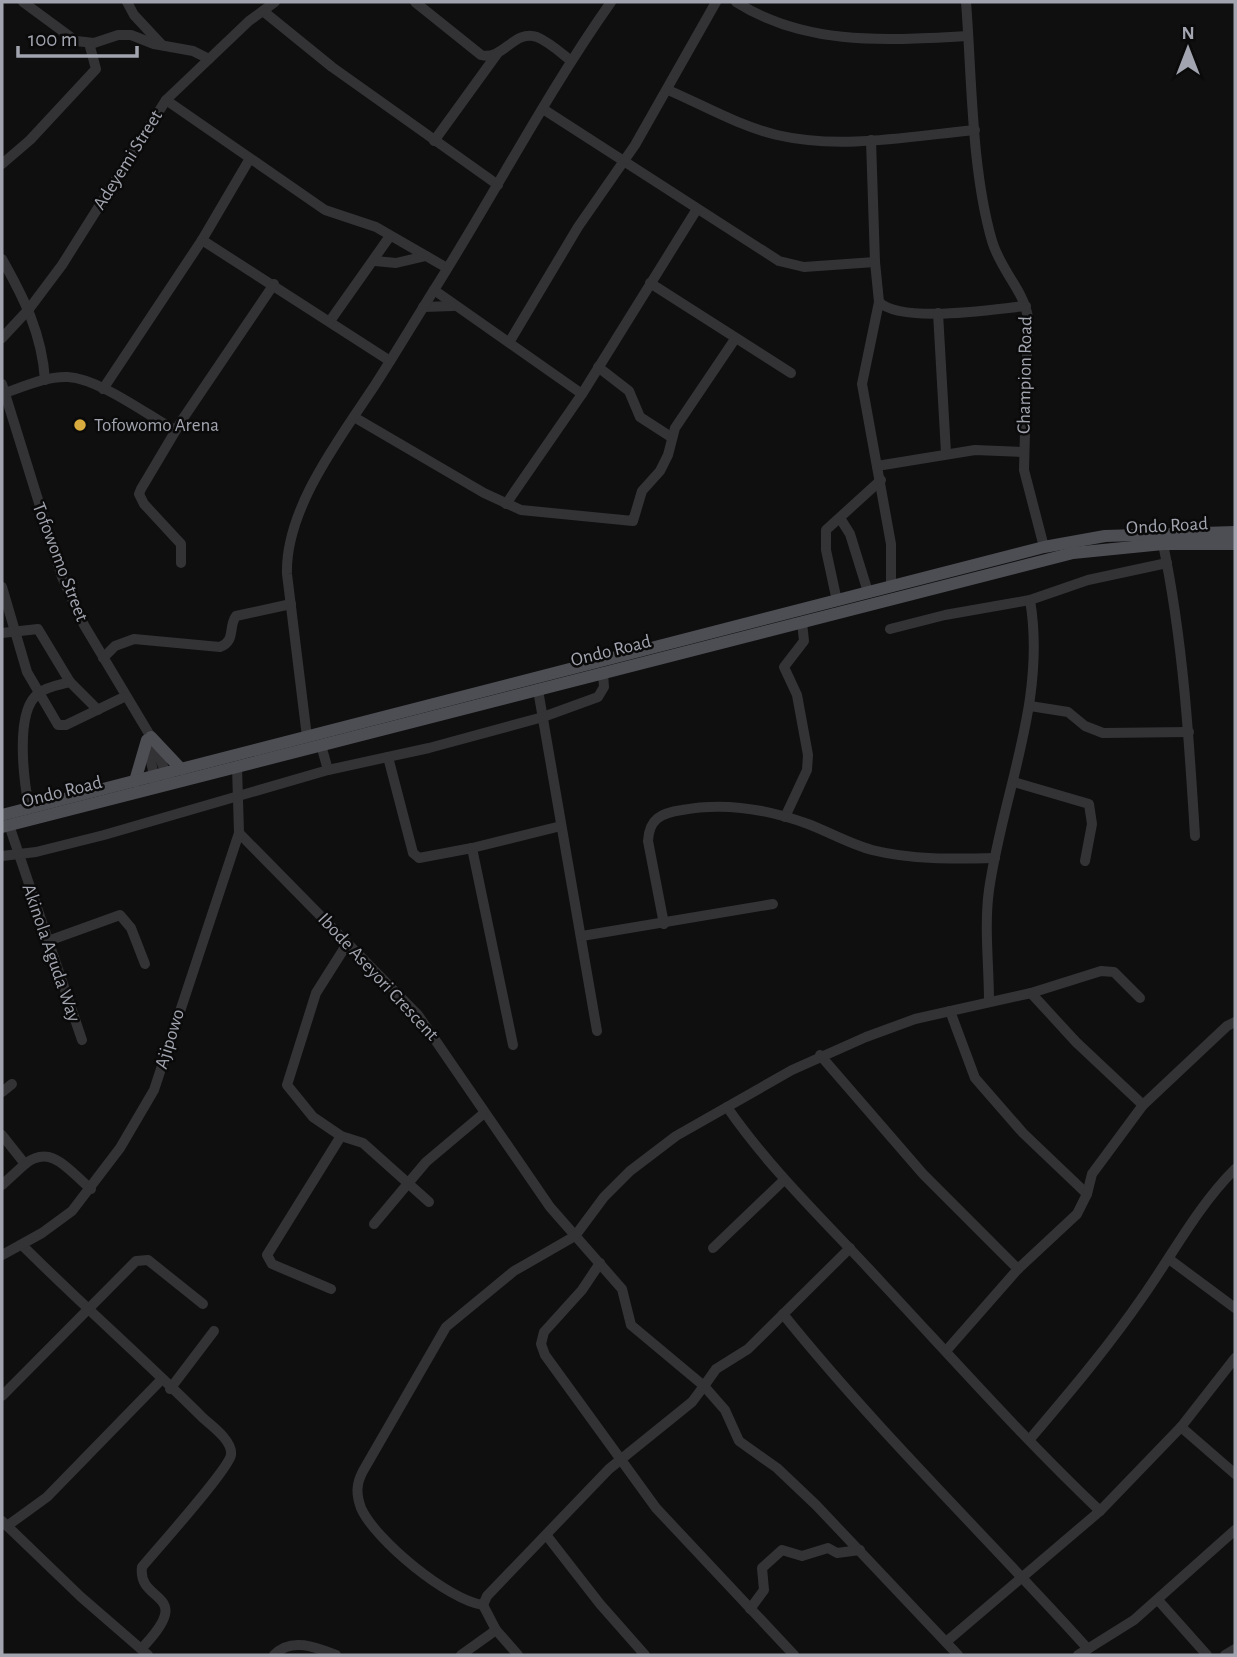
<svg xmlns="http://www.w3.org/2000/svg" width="1237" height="1657" font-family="'Alegreya Sans',sans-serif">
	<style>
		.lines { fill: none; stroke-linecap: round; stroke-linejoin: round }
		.minor { stroke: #333336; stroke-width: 10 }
		.major { stroke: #4d4e53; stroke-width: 12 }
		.poi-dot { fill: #d8ab3f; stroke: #0a0a0b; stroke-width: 2.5 }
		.labels { text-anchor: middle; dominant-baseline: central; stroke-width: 5; stroke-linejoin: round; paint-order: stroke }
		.street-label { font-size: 19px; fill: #a2a5af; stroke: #0a0a0b }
		.poi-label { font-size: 19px; fill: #a2a5af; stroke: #0a0a0b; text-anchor: start }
	</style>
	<rect width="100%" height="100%" fill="#0f0f10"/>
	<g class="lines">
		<g class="minor">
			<path d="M 23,2 L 76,41 L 94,43 L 118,35 L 131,35 L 154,44 L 193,51 L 209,59"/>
			<path d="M 127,2 L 134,15 L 161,44"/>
			<path d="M 415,2 L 481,55 C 503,61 514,29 537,37 C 549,42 560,52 570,60"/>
			<path d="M 736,2 C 807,47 888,40 968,36"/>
			<path d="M 966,2 C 972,77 971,168 992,241 C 1001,271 1023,289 1028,317 L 1024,470 L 1044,547"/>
			<path d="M 263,11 L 332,67 L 498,185"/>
			<path d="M 668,90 C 703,105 739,126 777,135 C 841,150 911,136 975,130"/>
			<path d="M 166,100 L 325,210 L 376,227 L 447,268"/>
			<path d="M 543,109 L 779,261 L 804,267 L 875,262"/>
			<path d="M 871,140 L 875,262 L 879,302 L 862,384 L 891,544 L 891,586"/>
			<path d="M 434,141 L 497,54"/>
			<path d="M 2,164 L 30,140 L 96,69 L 89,43"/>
			<path d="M 202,240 L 390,361"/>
			<path d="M 2,259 C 24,298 42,334 45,380"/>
			<path d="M 375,261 L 396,263 L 426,256"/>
			<path d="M 650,283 L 791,373"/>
			<path d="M 434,290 L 582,394"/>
			<path d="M 879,302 C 902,324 994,309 1026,306"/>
			<path d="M 423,307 L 453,306"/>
			<path d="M 938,313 L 946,453"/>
			<path d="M 330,321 L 390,236"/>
			<path d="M 2,338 L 29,309 L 62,265 L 166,100 L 249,21 L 275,2"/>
			<path d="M 510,341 L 578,227 L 635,145 L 716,2"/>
			<path d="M 598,367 L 629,391 L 640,417 L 671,437"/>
			<path d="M 2,384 L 62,577 L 84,625 L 151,737 L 168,778"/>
			<path d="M 103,389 L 202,240 L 249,160"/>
			<path d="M 5,393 C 25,386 47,376 68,377 C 100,379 147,415 175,430"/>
			<path d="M 354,417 L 484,493 L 521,510 L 633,521 L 642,491 L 660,471 L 668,455 L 675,428 L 735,339"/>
			<path d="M 877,466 L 975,450 L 1024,452"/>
			<path d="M 506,504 L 582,394 L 697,209"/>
			<path d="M 840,518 L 850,534 L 868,592"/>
			<path d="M 1163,544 C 1183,640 1189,738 1195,836"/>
			<path d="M 181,563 L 181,544 L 144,504 L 139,494 L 141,489 L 182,420 L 274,284"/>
			<path d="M 2,587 L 27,672 L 58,725 L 66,725 L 126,696"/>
			<path d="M 837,601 L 826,550 L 826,530 L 881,480"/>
			<path d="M 890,629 L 945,615 L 1030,600 L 1088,580 L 1167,563"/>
			<path d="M 2,633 L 38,629 L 70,682 L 98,710"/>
			<path d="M 103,658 L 115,646 L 134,639 L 220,647 C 236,641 228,627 236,616 L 291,604"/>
			<path d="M 538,690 L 597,1031"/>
			<path d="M 1030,706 L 1068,712 L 1085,726 L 1103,733 L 1189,732"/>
			<path d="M 307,737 L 287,574 C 285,509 340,438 375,385 C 395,354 414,322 434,290 C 494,195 546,94 611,2"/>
			<path d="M 147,743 L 155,780"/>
			<path d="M 321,745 L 328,770"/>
			<path d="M 388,757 L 413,853 L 419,858 L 472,848 L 561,826"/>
			<path d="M 1014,782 L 1089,804 L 1092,824 L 1085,861"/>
			<path d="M 29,808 C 24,781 14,710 39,693 C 48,686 60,685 70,682"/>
			<path d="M 785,817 L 807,770 L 808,755 L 797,695 L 784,667 L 804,641 L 802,622"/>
			<path d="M 9,825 L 82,1040"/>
			<path d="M 239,833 L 418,1015 L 550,1207 L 622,1289 L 631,1325 L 704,1386 L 692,1402 L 609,1469 L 487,1596 L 483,1605"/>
			<path d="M 472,848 L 513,1045"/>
			<path d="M 2,856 L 36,852 L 104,835 L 328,770 L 429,748 L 543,717 L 598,697 L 604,687 L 603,673"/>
			<path d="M 664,924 L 648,841 C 649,819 661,813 682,810 C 724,802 767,809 808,824 C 829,832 850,844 872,850 C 912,860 954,859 995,858"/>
			<path d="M 582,936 L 773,904"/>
			<path d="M 48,941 L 120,915 L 131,928 L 145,964"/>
			<path d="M 347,944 L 316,993 L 287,1085 L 313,1117 L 341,1136 L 363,1143 L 429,1202"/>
			<path d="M 1031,993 L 1076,1042 L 1143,1105"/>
			<path d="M 989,1002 C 989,965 984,926 989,890 C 1003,792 1047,700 1030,600"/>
			<path d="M 950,1011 L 975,1078 L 1023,1133 L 1087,1194"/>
			<path d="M 820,1055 L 923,1174 L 1018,1269"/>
			<path d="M 2,1092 L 12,1084"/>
			<path d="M 727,1107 C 772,1172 829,1225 882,1283 C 954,1360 1024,1439 1100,1511"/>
			<path d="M 2,1135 L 25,1164 C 52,1143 69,1171 91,1189"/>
			<path d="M 2,1185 L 25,1164"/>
			<path d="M 374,1224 L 426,1162 L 483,1114"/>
			<path d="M 22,1245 C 81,1304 144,1359 203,1418 C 212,1426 233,1441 231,1455 C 228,1470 157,1549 142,1567 C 137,1605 198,1590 141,1649"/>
			<path d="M 713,1248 L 784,1180"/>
			<path d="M 850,1248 L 748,1349 L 716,1369 L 704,1386 L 725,1410 L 739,1441 L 777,1468 L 816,1505 L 958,1655"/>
			<path d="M 2,1255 L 42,1233 L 72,1211 L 120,1148 L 154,1090 L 239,833 L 237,767"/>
			<path d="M 1169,1259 L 1235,1308"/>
			<path d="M 600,1263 L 582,1290 L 544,1332 L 541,1344 L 545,1355 L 656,1508 L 794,1655"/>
			<path d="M 331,1289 L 272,1264 L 267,1255 L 341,1136"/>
			<path d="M 783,1314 C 878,1432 987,1537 1088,1649"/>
			<path d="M 946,1351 L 1018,1269 L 1077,1214 L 1087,1194 L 1092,1174 L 1143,1105 L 1227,1026 L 1235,1022"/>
			<path d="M 170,1389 L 214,1331"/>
			<path d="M 2,1396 L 136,1261 L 148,1260 L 203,1304"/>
			<path d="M 1181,1427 L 1235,1474"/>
			<path d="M 1030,1439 C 1070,1392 1109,1346 1144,1295 C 1174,1252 1198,1206 1235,1169"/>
			<path d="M 2,1521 L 81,1597 L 148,1655"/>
			<path d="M 7,1526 L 47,1497 L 161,1380"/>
			<path d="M 547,1536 L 600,1604 L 645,1655"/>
			<path d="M 1158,1600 L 1207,1655"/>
			<path d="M 483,1605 C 448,1600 375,1540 361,1508 C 356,1494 356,1484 363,1471 L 446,1327 L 514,1271 L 575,1236 L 604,1197 L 630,1171 L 676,1136 L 792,1070 L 866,1037 L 915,1019 L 1031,993 L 1101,971 L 1114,972 L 1140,998"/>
			<path d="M 750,1609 L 764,1590 L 762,1568 L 782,1550 L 802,1556 L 828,1548 L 837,1553 L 860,1550"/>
			<path d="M 496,1630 L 518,1655"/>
			<path d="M 946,1642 L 1100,1511 L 1181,1427 L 1235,1358"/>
			<path d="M 274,1655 C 291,1637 316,1647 336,1655"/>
			<path d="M 461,1655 L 496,1630 L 483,1605"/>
			<path d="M 1078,1655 L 1134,1620 L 1235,1530"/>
			<path d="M 1225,1655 L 1235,1649"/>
		</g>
		<g class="major">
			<path d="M 151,737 L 181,769"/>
			<path d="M 135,781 L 147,740"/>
			<path d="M 2,815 L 1044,547 L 1105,536 L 1235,532"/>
			<path d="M 2,827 L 1073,553 L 1163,544 L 1235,544"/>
		</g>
	</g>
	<circle class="poi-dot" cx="80" cy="425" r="7"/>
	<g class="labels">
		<g class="street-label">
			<text transform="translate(128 160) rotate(-58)">Adeyemi Street</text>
			<text transform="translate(1025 375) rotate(-89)">Champion Road</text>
			<text transform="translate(1167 526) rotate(-3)">Ondo Road</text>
			<text transform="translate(60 562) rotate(69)">Tofowomo Street</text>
			<text transform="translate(611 651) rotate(-14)">Ondo Road</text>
			<text transform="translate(62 792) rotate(-14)">Ondo Road</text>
			<text transform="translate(51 953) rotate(71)">Akinola Aguda Way</text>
			<text transform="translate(378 977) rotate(47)">Ibode Aseyori Crescent</text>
			<text transform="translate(170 1039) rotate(-73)">Ajipowo</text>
		</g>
		<g class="poi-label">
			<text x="94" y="425">Tofowomo Arena</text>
		</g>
	</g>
	<rect width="1237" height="1657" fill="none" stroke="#a2a5af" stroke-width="7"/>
	<g transform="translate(1188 49)" stroke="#0a0a0b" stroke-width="5" paint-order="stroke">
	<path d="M0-5L12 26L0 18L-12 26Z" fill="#a2a5af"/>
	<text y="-10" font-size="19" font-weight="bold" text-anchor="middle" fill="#a2a5af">N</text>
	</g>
	<path d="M18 46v10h119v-10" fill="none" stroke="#a2a5af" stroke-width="3.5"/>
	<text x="28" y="46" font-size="21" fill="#a2a5af" stroke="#0a0a0b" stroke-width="5" paint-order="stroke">100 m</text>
</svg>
